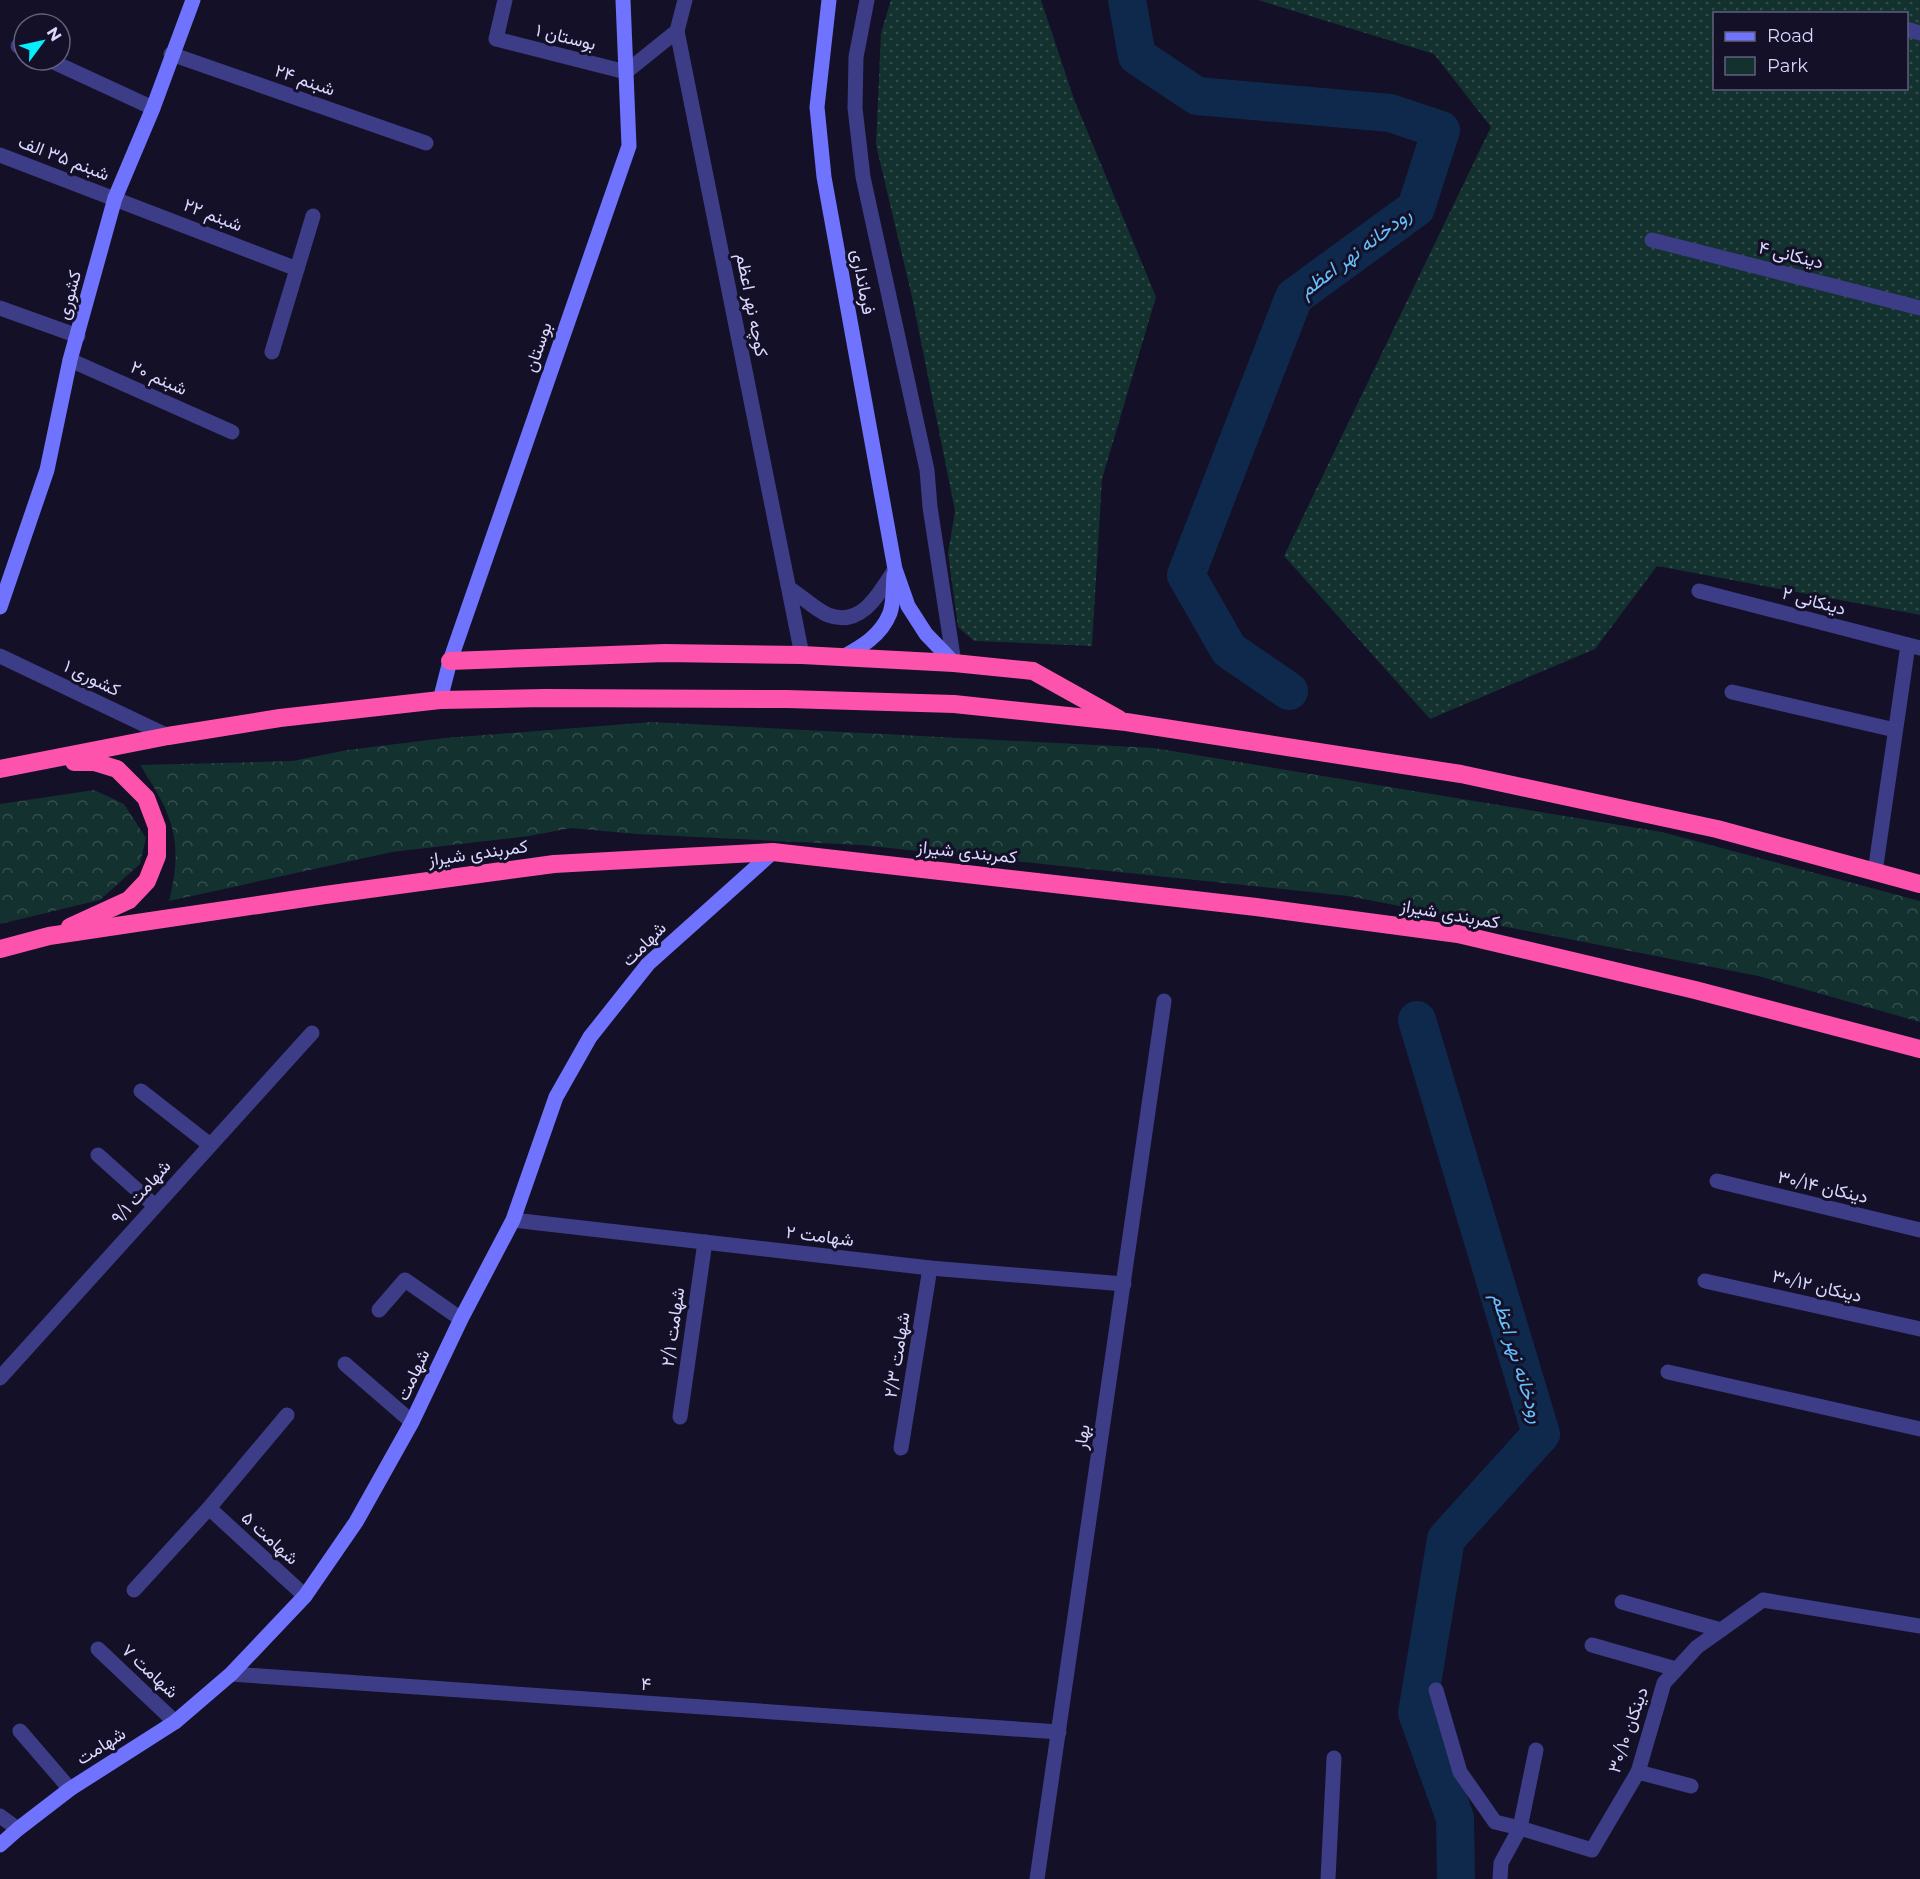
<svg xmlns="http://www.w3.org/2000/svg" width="1920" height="1879" font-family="Montserrat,Vazirmatn,sans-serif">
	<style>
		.green { fill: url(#green-dots); fill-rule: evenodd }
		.forest { fill: url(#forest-crowns) }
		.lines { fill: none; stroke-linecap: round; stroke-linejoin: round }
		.river { stroke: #0f294c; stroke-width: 38 }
		.street { stroke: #3c3d86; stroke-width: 15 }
		.secondary { stroke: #6f73fd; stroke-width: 15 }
		.highway { stroke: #fd53ad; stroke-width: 18 }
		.labels { text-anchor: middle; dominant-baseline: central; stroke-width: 6; stroke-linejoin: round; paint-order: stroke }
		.street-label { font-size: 18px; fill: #d9d7fe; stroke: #131027 }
		.water-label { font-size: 20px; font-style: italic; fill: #66bffd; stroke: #131027 }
	</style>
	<defs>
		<pattern id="green-dots" width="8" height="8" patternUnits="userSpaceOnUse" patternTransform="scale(1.5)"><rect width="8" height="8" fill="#13312e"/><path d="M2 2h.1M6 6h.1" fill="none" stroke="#354e4d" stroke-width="1.8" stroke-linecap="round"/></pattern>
		<pattern id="forest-crowns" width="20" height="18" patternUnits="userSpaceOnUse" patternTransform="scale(1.5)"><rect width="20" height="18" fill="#13312e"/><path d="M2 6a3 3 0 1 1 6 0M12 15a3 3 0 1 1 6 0" fill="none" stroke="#354e4d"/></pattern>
	</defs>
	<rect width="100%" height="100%" fill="#131027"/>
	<g class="green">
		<path d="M 891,0 L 1041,0 L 1074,99 L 1156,297 L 1102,479 L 1092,646 L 974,641 L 958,627 L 948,554 L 955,511 L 912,297 L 876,145 L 881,33 Z"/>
		<path d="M 1258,0 L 1920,0 L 1920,615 L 1657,566 L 1595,649 L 1430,719 L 1284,556 L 1491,127 L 1434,54 ZM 1714,14 L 1906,14 L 1906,88 L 1714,88 Z"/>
	</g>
	<g class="forest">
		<path d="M 652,722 L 1154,748 L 1662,832 L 1920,901 L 1920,1022 L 1758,976 L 1348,896 L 861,845 L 636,834 L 571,828 L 529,836 L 392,852 L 169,901 C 184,840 173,816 140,765 L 293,761 L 347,750 L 445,738 Z"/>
		<path d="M 94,790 L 124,804 L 146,838 L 140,864 L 100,900 L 0,924 L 0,804 Z"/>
	</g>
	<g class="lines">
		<g class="river">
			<path d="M 1127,0 L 1137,56 L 1197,96 L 1390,113 L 1441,130 L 1416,208 L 1294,297 L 1186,575 L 1229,650 L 1289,691"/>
			<path d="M 1417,1020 L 1541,1434 L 1446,1539 L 1417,1713 L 1455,1818 L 1456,1879"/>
		</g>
		<g class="street">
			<path d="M 505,0 L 496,39 L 626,72 L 677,31 L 685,0"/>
			<path d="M 867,0 L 856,57 L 855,108 L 863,177 L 927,470 L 930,507 L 954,663"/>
			<path d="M 1906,29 L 1920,33"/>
			<path d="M 677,31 L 802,655"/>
			<path d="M 18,46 L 24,48"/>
			<path d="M 171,54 L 426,143"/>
			<path d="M 49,60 L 153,108"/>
			<path d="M 0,155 L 297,269"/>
			<path d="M 1652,240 L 1920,308"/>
			<path d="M 0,308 L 78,336"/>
			<path d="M 272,352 L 313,216"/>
			<path d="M 70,360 L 232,432"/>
			<path d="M 789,588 C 800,595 816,610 828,615 C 862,628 880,592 895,569"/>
			<path d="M 1699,591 L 1920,648"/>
			<path d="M 0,656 L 168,736"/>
			<path d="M 1732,692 L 1895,730"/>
			<path d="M 1875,872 L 1908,645"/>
			<path d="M 141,1091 L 210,1145"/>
			<path d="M 98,1155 L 155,1206"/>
			<path d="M 1717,1181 L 1920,1230"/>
			<path d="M 513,1220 L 930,1268 L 1124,1284"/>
			<path d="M 1705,1281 L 1920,1329"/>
			<path d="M 379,1310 L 405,1280 L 461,1319"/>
			<path d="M 345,1364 L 412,1422"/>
			<path d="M 1668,1372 L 1920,1429"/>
			<path d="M 0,1378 L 312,1033"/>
			<path d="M 680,1417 L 705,1242"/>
			<path d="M 901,1448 L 930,1268"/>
			<path d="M 209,1508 L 305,1596"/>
			<path d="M 134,1590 L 209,1508 L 287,1415"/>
			<path d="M 1622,1602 L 1721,1630"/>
			<path d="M 1592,1645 L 1676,1669"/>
			<path d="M 98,1649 L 175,1722"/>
			<path d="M 231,1674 L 1059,1732"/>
			<path d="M 1436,1690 L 1460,1772 L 1495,1822 L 1520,1828 L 1592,1850 L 1638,1772 L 1664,1683 L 1697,1647 L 1763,1600 L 1920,1626"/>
			<path d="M 20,1731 L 70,1789"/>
			<path d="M 1638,1772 L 1691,1786"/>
			<path d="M 0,1816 L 18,1829"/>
			<path d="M 1037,1879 L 1164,1001"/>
			<path d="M 1328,1879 L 1334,1758"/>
			<path d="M 1500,1879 L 1501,1863 L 1520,1828 L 1536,1750"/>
		</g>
		<g class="secondary">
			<path d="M 829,0 L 817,107 L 824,177 L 895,569 L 908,606 L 926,634 L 954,663"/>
			<path d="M 0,607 L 47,470 L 70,360 L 115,198 L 153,108 L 193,0"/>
			<path d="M 841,658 C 861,647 881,636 890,613 C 894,602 893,586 894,575"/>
			<path d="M 440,700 L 450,661 L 629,146 L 623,0"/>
			<path d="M 0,1845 L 18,1829 L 70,1789 L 175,1722 L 231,1674 L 305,1596 L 356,1522 L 412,1422 L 461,1319 L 513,1220 L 556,1097 L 590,1037 L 648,964 L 773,852"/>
		</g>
		<g class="highway">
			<path d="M 450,661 L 665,653 L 802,655 L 954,663 L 1033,671 L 1119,719"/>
			<path d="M 0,769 L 168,736 L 280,718 L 440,700 L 544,698 L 787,699 L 954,704 L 1126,722 L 1461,774 L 1717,829 L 1920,884"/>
			<path d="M 70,927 L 129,900 L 147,881 L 157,856 L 157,827 L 146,798 L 117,769 L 94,762 L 74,762"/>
			<path d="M 0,949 L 49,936 L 325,895 L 554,864 L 773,852 L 1256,907 L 1458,934 L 1695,990 L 1920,1049"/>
		</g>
	</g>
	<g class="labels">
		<g class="street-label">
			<text transform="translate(566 37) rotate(14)">۱ بوستان</text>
			<text transform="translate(305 80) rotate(19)">۲۴ شبنم</text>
			<text transform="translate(64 158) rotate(21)">شبنم ۳۵ الف</text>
			<text transform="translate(213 215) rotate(21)">۲۲ شبنم</text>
			<text transform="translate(1791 255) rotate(14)">۴ دینکانی</text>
			<text transform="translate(863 282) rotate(80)">فرمانداری</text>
			<text transform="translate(69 295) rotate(-75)">کشوری</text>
			<text transform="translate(752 305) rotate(79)">کوچه نهر اعظم</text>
			<text transform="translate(538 347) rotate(-71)">بوستان</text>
			<text transform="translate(159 378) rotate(24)">۲۰ شبنم</text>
			<text transform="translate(1814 601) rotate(15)">۲ دینکانی</text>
			<text transform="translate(92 678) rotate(26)">۱ کشوری</text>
			<text transform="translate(967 852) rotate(6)">کمربندی شیراز</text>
			<text transform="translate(478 853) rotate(-8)">کمربندی شیراز</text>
			<text transform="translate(1450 914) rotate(10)">کمربندی شیراز</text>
			<text transform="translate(644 944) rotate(-45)">شهامت</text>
			<text transform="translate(1823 1187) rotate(13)">۳۰/۱۴ دینکان</text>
			<text transform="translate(141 1192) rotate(-48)">۹/۱ شهامت</text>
			<text transform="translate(820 1236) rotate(7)">۲ شهامت</text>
			<text transform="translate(1817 1286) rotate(13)">۳۰/۱۲ دینکان</text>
			<text transform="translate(673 1327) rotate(-82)">۲/۱ شهامت</text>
			<text transform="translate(897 1355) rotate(-81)">۲/۳ شهامت</text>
			<text transform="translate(413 1375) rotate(-65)">شهامت</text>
			<text transform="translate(1082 1437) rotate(-82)">بهار</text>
			<text transform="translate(270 1538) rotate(42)">۵ شهامت</text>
			<text transform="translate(150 1671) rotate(43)">۷ شهامت</text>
			<text transform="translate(646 1684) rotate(4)">۴</text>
			<text transform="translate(1628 1730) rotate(-71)">۳۰/۱۰ دینکان</text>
			<text transform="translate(101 1746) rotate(-32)">شهامت</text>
		</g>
		<g class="water-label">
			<text transform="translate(1355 252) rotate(-37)">رودخانه نهر اعظم</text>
			<text transform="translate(1518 1358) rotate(73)">رودخانه نهر اعظم</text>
		</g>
	</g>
	<rect x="1713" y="12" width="195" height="78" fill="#131027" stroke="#62607d" stroke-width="1.5"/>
	<rect x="1725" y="32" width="30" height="9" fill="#6f73fd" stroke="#62607d" stroke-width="1.5"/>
	<text x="1767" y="42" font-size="18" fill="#d9d7fe">Road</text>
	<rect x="1725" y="57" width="30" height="18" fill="#13312e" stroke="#62607d" stroke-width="1.5"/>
	<text x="1767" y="72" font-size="18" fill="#d9d7fe">Park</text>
	<g transform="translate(42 42) rotate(57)"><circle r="28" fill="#131027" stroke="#62607d" stroke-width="1.5"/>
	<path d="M0-4.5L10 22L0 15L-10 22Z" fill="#05f0fc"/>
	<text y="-9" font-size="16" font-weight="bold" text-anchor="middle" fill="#d9d7fe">N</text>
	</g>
</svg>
